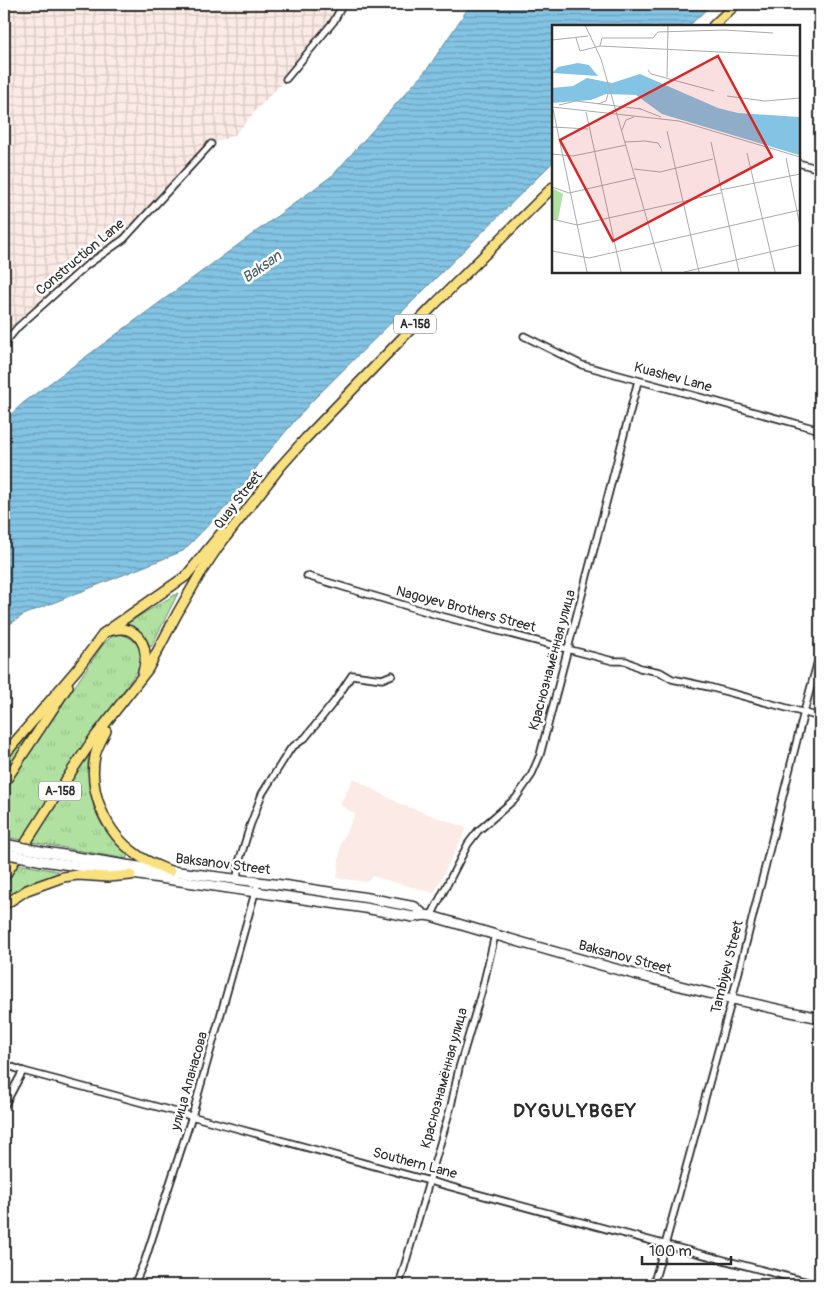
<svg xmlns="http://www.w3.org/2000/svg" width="824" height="1289" font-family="Pangolin,sans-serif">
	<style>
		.built { fill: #fbeae5 }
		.industrial { fill: url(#industrial-grid) }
		.grass { fill: url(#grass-tufts); stroke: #6e8666 }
		.water { fill: url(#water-rules); stroke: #60879a }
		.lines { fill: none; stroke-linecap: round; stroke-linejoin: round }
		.minor-casing { stroke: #2b2b2b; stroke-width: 9 }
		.secondary-casing { stroke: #2b2b2b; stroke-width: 12 }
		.primary-casing { stroke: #2b2b2b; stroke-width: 12 }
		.minor { stroke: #fff; stroke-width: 5.5 }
		.secondary { stroke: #fff; stroke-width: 9 }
		.primary { stroke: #fae180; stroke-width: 9 }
		.secondary-bridge-casing { stroke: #2b2b2b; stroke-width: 12; stroke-linecap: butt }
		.secondary-bridge { stroke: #fff; stroke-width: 9 }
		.labels { text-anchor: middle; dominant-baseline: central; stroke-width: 5; stroke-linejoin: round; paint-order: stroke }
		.shield { fill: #fff; stroke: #6b6b6b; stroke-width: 1 }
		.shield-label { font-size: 12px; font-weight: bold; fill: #2b2b2b }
		.street-label { font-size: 14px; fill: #2b2b2b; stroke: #fff }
		.water-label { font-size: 15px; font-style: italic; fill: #4a616c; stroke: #fff }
		.district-label { font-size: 19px; font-weight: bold; letter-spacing: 1px; fill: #2b2b2b; stroke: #fff }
		.inset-road { fill: none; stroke: #aaa; stroke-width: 1 }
		.view { fill: #d62828; fill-opacity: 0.15; stroke: #d62828; stroke-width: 2.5 }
		.inset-edge { fill: none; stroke: #2b2b2b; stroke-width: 2.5 }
	</style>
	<defs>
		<pattern id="industrial-grid" width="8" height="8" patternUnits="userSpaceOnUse" patternTransform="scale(1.25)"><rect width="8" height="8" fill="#fbeae5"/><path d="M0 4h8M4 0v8" fill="none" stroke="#d7c9c5"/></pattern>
		<pattern id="grass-tufts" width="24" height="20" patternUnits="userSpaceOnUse" patternTransform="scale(1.25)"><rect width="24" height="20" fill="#b0e1a1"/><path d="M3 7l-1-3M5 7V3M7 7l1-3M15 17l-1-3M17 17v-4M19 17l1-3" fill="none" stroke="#98c18b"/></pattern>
		<pattern id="water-rules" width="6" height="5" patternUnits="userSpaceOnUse" patternTransform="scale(1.25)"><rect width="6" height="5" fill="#83c4e4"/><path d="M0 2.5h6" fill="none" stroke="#6b9fb9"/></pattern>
	</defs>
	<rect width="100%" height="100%" fill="#fff"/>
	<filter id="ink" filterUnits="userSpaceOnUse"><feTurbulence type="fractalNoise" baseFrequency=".02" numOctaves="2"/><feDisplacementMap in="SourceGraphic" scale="10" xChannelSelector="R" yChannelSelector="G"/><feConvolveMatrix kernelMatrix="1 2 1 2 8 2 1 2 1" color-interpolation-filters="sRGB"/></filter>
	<g filter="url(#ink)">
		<path class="built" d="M 353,778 L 400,804 L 467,828 L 434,893 L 372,876 L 367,882 L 337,878 L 341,843 L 355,814 L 340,805 Z"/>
		<path class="industrial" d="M 4,4 L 343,4 L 334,21 L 286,79 L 258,108 L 235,135 L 211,144 L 124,239 L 87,265 L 4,344 Z"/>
		<g class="grass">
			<path d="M 178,593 L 151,647 L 143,635 L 124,625 Z"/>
			<path d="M 120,634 C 141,640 147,652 137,671 L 22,840 L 4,837 L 4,791 L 102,646 L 111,637 Z"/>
			<path d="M 45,713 L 4,774 L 4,759 Z"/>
			<path d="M 88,755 C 88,779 90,807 104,828 C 111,838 120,846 129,854 L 126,859 L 32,842 Z"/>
			<path d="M 17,864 L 58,871 L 58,874 C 38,880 20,886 4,899 L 4,885 Z"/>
		</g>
		<path class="water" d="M 471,4 L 712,4 L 689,26 L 553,26 L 553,162 L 310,403 L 264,457 L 233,500 L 183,551 L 25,614 L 4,628 L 4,421 L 23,403 L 333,175 L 428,68 Z"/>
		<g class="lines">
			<defs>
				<g id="minor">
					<path d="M 286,79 L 334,21 L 343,4"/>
					<path d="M 798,163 L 820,169"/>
					<path d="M 524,336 L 582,365 L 820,430"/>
					<path d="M 4,344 L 18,327 L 87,265 L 124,239 L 211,144"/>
					<path d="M 307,576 L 437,615 L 613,661 L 626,661 L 640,668 L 660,672 L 672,679 L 709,687 L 820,717"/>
					<path d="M 237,879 L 239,862 L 250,826 L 262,794 L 291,748 L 305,738 L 334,702 L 352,675 L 382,679 L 392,675"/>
					<path d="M 431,916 L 468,844 L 478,831 L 516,798 L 531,776 L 540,755 L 638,381"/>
					<path d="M 4,1064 L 23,1071 C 289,1141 553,1217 820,1285"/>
					<path d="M 4,1106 L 23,1071"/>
					<path d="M 134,1285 L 145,1260 L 192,1116 L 258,882"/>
					<path d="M 399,1285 L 451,1106 L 459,1068 L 482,990 L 495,935"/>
					<path d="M 653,1285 L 665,1245 L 732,999 L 804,712 L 820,653"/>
				</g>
				<g id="secondary">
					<path d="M 45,852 L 132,866 L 282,885 L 368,898 L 415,907 L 424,915"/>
					<path d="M 43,861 L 365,908 L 413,917 L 424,915 L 431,916 C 560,954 689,992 820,1018"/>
				</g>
				<g id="primary">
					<path d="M 713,26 L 736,4"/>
					<path d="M 109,631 C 138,622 151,647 143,672"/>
					<path d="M 106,731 C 102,739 97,747 95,756 C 88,792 106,833 136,854 C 146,862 159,866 170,871"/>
					<path d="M 4,755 L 78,668 L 104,633 L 186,576 L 222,532"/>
					<path d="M 4,783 L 68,686"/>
					<path d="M 4,877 L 73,769 L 94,738 L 148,669 L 177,614 L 200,574 L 218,547 L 281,466 L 306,438 L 435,304 L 553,187"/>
					<path d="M 4,905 L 27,890 L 63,877 L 78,875 L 108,877 L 131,875"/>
				</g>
			</defs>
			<use href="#minor" class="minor-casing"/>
			<use href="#secondary" class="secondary-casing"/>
			<use href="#primary" class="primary-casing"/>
			<use href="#minor" class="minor"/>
			<use href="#secondary" class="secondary"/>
			<use href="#primary" class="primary"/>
			<defs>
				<g id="secondary-bridge">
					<path d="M 4,844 L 45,852"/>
					<path d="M 4,853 L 43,861"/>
				</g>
			</defs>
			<use href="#secondary-bridge" class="secondary-bridge-casing"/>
			<use href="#secondary-bridge" class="secondary-bridge"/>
		</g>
	</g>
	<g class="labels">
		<g class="shield">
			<rect x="394" y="314.5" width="42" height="19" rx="4"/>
			<rect x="39" y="781.5" width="42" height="19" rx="4"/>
		</g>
		<g class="shield-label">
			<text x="415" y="324">А-158</text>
			<text x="60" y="791">А-158</text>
		</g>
		<g class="street-label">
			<text transform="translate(80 257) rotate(-40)">Construction Lane</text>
			<text transform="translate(673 377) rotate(15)">Kuashev Lane</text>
			<text transform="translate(238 500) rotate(-52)">Quay Street</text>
			<text transform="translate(466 609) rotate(15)">Nagoyev Brothers Street</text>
			<text transform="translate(552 660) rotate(-75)">Краснознамённая улица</text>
			<text transform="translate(223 864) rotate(7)">Baksanov Street</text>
			<text transform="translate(625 957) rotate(15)">Baksanov Street</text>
			<text transform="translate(727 967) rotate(-76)">Tambiyev Street</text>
			<text transform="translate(444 1078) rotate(-75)">Краснознамённая улица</text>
			<text transform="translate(189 1081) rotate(-74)">улица Апанасова</text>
			<text transform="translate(415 1163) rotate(15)">Southern Lane</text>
		</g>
		<g class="water-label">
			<text transform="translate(262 267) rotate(-35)">Baksan</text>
		</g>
		<g class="district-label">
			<text x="575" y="1111">DYGULYBGEY</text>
		</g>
	</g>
	<g transform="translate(552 25)">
		<rect width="248" height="248" fill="#fff"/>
		<path d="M 0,163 L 11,169 L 6,195 L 0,193 Z" fill="#b0e1a1"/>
		<path d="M 26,38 L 37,40 L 46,51 L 0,48 L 6,42 ZM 88,49 L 166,83 L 186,88 L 247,92 L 247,130 L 110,89 L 84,70 L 54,69 L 39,75 L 0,78 L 0,63 L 21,61 L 35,53 L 60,58 Z" fill="#83c4e4"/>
		<path class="inset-road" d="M 33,0 L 49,34 L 110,247M 24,13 L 28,26 L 48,21 L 248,31M 0,15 L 36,11M 48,21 L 50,13 L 101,13 L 106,7 L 172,5 L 221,8M 96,45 L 99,49 L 162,66M 115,52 L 116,0M 175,71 L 213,76 L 248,73M 46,79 L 54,76 L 56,69M 7,80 L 24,76 L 89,84M 0,82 L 127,96 L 248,132M 86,83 L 109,92M 1,84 L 35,247M 34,87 L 69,247M 1,102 L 36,104M 70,105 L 74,95 L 82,92M 115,106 L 147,247M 73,117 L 93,116 L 106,118 L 109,123M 159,117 L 187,247M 195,128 L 223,247M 0,129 L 21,131 L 74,120M 234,133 L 248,201M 82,144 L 108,147 L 161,134M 0,162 L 17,168 L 83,153M 168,165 L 248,149M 0,194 L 25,200 L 169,168M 0,226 L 37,233 L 248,185M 132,247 L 248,220"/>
		<path class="view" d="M 166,31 L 220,132 L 61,216 L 8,115 Z"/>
		<rect width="248" height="248" class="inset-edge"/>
	</g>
	<rect width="824" height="1289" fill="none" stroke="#fff" stroke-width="20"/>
	<rect x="10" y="10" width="804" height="1269" fill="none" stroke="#2b2b2b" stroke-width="2" filter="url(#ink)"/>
	<path d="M642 1256v8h89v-8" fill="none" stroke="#2b2b2b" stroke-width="2.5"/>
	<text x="649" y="1256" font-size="15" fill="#2b2b2b" stroke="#ffffff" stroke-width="4" paint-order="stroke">100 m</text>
</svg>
